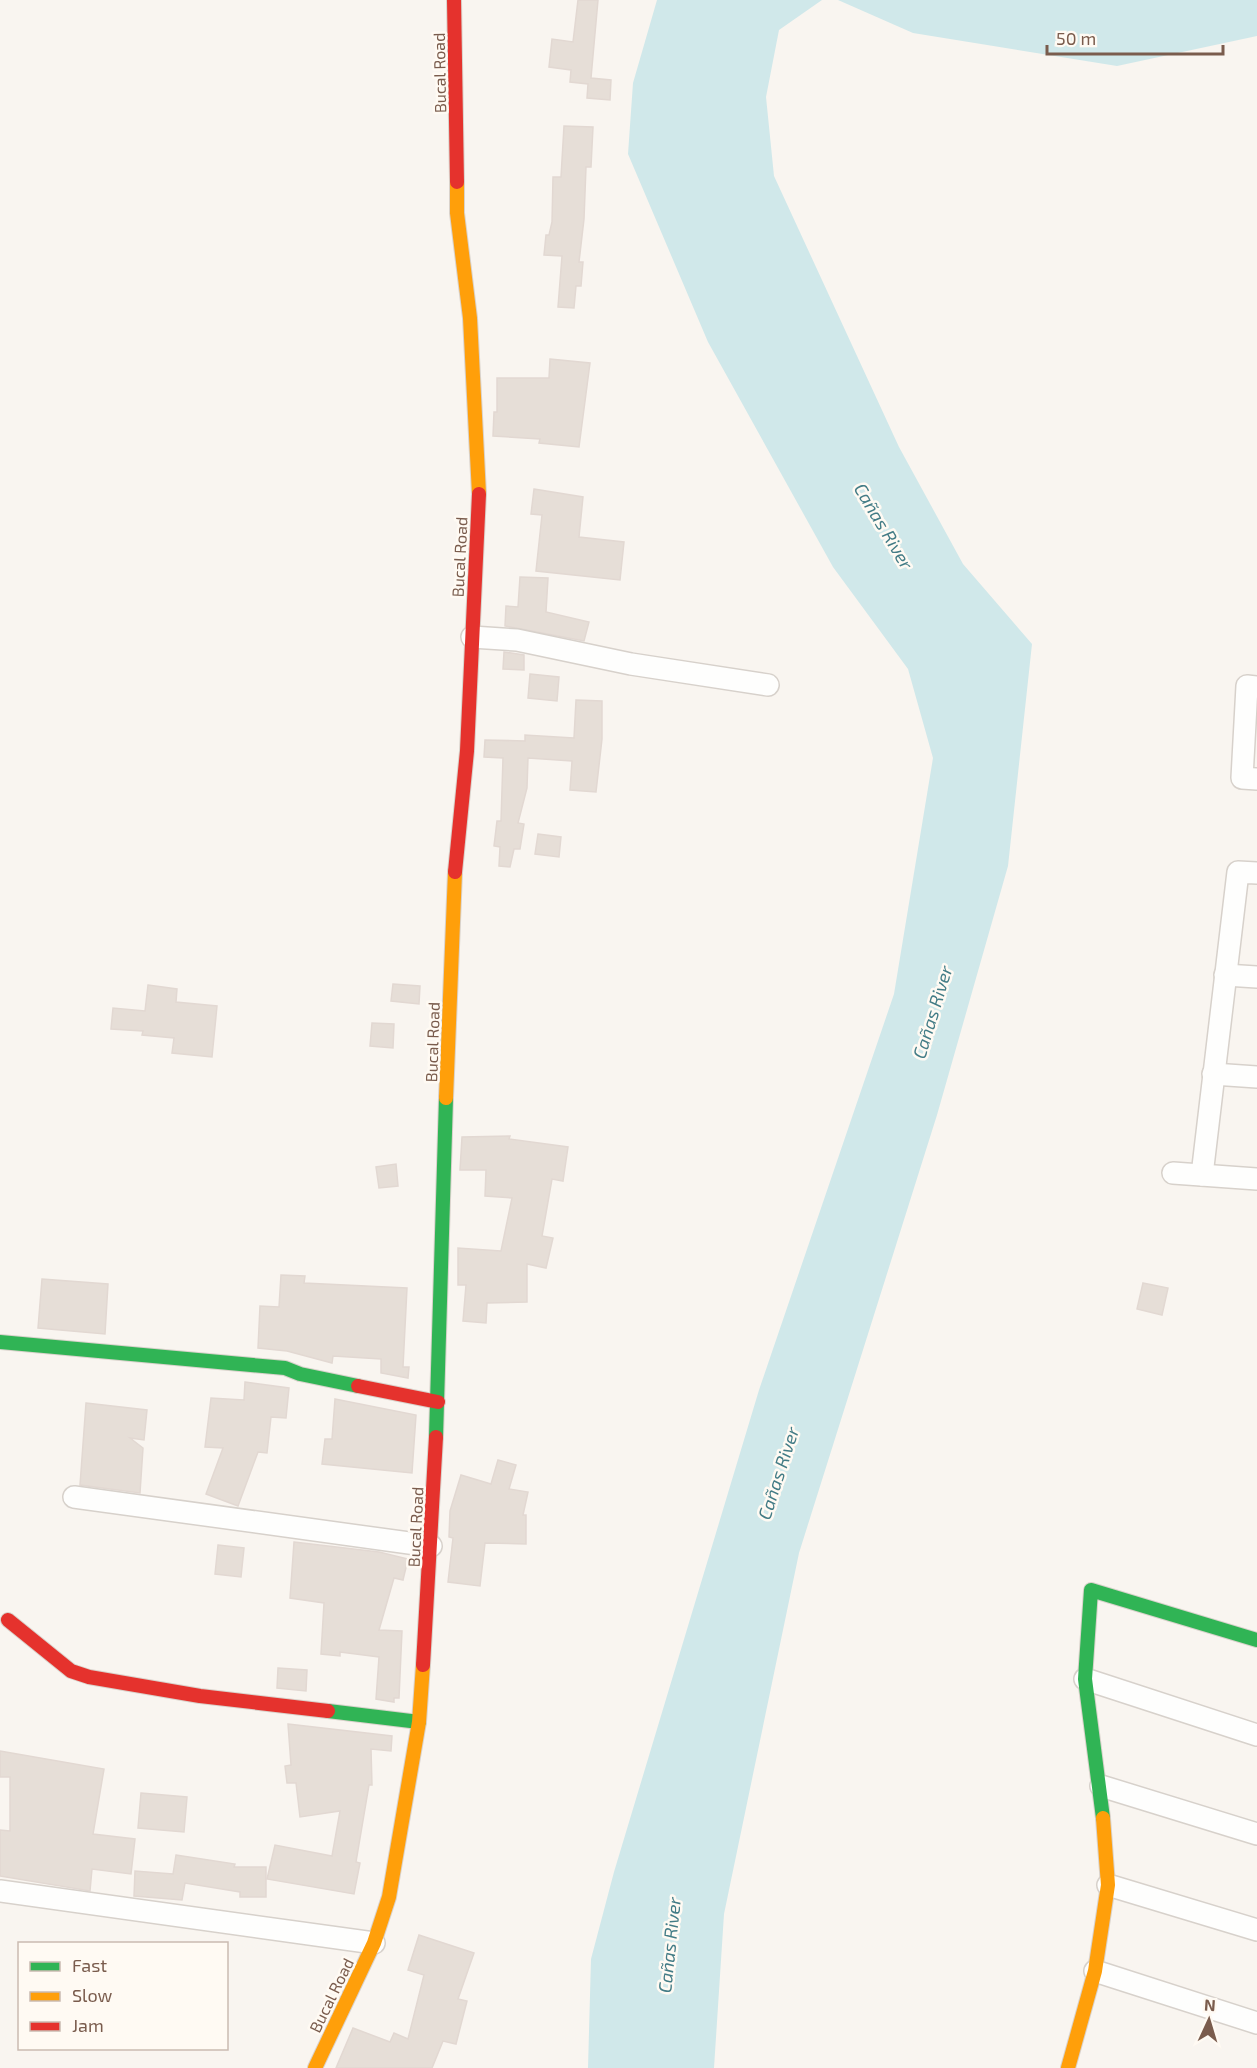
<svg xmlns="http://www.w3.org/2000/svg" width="1257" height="2068" font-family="'Exo 2',sans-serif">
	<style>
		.water { fill: #d0e8ea }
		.building { fill: #e6ded7; stroke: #e2d8d2; stroke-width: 1.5 }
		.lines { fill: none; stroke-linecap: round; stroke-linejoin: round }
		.street-casing { stroke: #d7d1cb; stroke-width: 24 }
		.fast-casing { stroke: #d9d2cb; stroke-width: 16 }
		.slow-casing { stroke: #d9d2cb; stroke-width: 16 }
		.jam-casing { stroke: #d9d2cb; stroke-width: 16 }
		.street { stroke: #fefefd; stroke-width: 21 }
		.fast { stroke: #30b455; stroke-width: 14 }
		.slow { stroke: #ff9f0a; stroke-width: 14 }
		.jam { stroke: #e5322d; stroke-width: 14 }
		.labels { text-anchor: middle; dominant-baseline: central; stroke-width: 5; stroke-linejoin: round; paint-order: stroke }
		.street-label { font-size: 16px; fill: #7a5c4d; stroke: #fffaf3 }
		.water-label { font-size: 18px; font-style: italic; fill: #437c86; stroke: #fffaf3 }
	</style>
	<rect width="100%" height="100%" fill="#f9f5f0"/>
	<g class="water">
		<path d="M 657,0 L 822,0 L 779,30 L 766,97 L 774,176 L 899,447 L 963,564 L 1032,644 L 1008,866 L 937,1115 L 799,1553 L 724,1914 L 714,2068 L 588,2068 L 591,1959 L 614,1872 L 759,1390 L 894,994 L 933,758 L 908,669 L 833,567 L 708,342 L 628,154 L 633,83 Z"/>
		<path d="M 838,0 L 1257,0 L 1257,36 L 1117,66 L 913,33 Z"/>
	</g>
	<g class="building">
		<path d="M 578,0 L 598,0 L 591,78 L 611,80 L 610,100 L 587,98 L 588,84 L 570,82 L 571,70 L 549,67 L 552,39 L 573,42 Z"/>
		<path d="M 564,126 L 593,127 L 591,167 L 586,167 L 584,219 L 579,262 L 583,262 L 581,286 L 576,286 L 574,308 L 558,307 L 562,256 L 544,255 L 546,235 L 549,235 L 552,222 L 553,177 L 561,177 Z"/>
		<path d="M 550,359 L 590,363 L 579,447 L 539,443 L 540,439 L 493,436 L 494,412 L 497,412 L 497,378 L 549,378 Z"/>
		<path d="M 534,489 L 583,497 L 579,537 L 624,542 L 620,580 L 536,571 L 542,515 L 531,514 Z"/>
		<path d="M 520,577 L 548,578 L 546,612 L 589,622 L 584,641 L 505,626 L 506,606 L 518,607 Z"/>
		<path d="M 504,652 L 524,655 L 524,670 L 503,669 Z"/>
		<path d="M 530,674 L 559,677 L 557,701 L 528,698 Z"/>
		<path d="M 576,700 L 602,701 L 602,739 L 596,792 L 570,790 L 572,761 L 528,758 L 527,788 L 518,823 L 524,824 L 520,849 L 514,849 L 510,867 L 499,866 L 500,847 L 494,846 L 497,821 L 501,821 L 503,758 L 484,757 L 485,740 L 525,741 L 525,735 L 574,738 Z"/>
		<path d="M 538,834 L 561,837 L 559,857 L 535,854 Z"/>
		<path d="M 393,984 L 420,986 L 419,1004 L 391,1001 Z"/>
		<path d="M 148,985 L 177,989 L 176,1002 L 217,1006 L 212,1057 L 172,1053 L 174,1038 L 142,1035 L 143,1031 L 111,1029 L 113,1008 L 145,1011 Z"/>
		<path d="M 372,1023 L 394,1024 L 393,1048 L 370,1046 Z"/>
		<path d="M 510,1136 L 509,1139 L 568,1147 L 563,1181 L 552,1179 L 542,1236 L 553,1238 L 546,1268 L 527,1264 L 527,1302 L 487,1303 L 486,1323 L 463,1321 L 466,1285 L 458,1285 L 458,1248 L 501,1251 L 512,1198 L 485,1196 L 486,1170 L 460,1170 L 462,1137 Z"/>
		<path d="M 396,1164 L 398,1186 L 379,1188 L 376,1167 Z"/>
		<path d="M 281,1275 L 305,1276 L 304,1283 L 407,1288 L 403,1367 L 409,1367 L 408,1378 L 381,1373 L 381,1359 L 333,1356 L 332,1363 L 287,1351 L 258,1348 L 260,1306 L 279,1307 Z"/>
		<path d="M 42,1279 L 108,1284 L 105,1334 L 38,1328 Z"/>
		<path d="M 1143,1283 L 1168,1288 L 1162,1315 L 1137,1309 Z"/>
		<path d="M 245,1382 L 289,1388 L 286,1418 L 271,1417 L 267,1453 L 258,1452 L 238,1506 L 206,1494 L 223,1448 L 205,1447 L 211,1398 L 244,1400 Z"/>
		<path d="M 335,1399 L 416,1415 L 412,1473 L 322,1464 L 325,1439 L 332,1439 Z"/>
		<path d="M 86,1403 L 147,1410 L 144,1440 L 130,1438 L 143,1448 L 140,1493 L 80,1485 Z"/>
		<path d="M 498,1460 L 516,1465 L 509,1489 L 528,1492 L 523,1515 L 526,1515 L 526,1544 L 485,1543 L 480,1586 L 448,1582 L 453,1538 L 449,1537 L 450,1511 L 461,1475 L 491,1484 Z"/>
		<path d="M 294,1542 L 379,1552 L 408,1559 L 403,1580 L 394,1578 L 379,1630 L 402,1631 L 399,1698 L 394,1698 L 394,1702 L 376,1699 L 379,1657 L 340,1652 L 340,1656 L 321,1654 L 324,1603 L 290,1598 Z"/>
		<path d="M 218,1545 L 244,1548 L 241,1577 L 215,1574 Z"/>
		<path d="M 278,1668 L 307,1670 L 306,1691 L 277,1688 Z"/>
		<path d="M 288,1724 L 392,1736 L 391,1751 L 371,1749 L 372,1785 L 369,1785 L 356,1862 L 360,1863 L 354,1894 L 267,1879 L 275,1845 L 332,1856 L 340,1811 L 300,1817 L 296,1783 L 287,1783 L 285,1766 L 291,1765 Z"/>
		<path d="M 0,1751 L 104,1769 L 93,1834 L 135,1839 L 131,1874 L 92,1869 L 90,1891 L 0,1876 L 0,1830 L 10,1831 L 10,1777 L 0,1777 Z"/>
		<path d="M 141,1793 L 187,1797 L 184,1832 L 138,1828 Z"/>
		<path d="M 176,1855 L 235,1864 L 234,1867 L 266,1867 L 266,1897 L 240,1897 L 240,1892 L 185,1883 L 182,1900 L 134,1896 L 135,1871 L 173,1874 Z"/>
		<path d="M 419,1935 L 474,1953 L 458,1999 L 467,2001 L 456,2044 L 443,2041 L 432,2068 L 336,2068 L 353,2028 L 390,2042 L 394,2033 L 408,2039 L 424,1975 L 408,1970 Z"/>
	</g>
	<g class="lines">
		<defs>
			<g id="street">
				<path d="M 472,637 L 517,640 L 631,664 L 768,685"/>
				<path d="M 1257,687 L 1247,686 L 1242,778 L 1257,779"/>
				<path d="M 1225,975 L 1257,977"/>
				<path d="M 1213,1074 L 1257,1077"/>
				<path d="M 1173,1173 L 1257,1179"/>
				<path d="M 1202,1175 L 1238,872 L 1257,873"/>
				<path d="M 74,1497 L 431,1546"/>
				<path d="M 1085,1679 L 1257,1735"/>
				<path d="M 1101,1786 L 1257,1834"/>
				<path d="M 1108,1885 L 1257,1930"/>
				<path d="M 0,1891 L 374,1943"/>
				<path d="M 1095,1971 L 1257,2023"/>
			</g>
			<g id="fast">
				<path d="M 0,1342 L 285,1368 L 300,1374 L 358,1386"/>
				<path d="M 436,1437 L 446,1098"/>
				<path d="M 328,1711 L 419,1722"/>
				<path d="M 1103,1818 L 1085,1679 L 1091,1590 L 1257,1640"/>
			</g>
			<g id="slow">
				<path d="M 457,182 L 457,213 L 470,318 L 479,494"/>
				<path d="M 446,1098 L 455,872"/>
				<path d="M 315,2068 L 374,1943 L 389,1897 L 419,1722 L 423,1665"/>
				<path d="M 1068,2068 L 1095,1971 L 1108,1885 L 1103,1818"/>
			</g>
			<g id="jam">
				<path d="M 454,0 L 457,182"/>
				<path d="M 455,872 L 467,751 L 479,494"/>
				<path d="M 358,1386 L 438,1402"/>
				<path d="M 8,1620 L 71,1671 L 89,1677 L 200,1696 L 328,1711"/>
				<path d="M 423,1665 L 436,1437"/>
			</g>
		</defs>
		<use href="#street" class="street-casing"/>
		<use href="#fast" class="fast-casing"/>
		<use href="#slow" class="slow-casing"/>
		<use href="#jam" class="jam-casing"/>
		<use href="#street" class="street"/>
		<use href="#fast" class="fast"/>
		<use href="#slow" class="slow"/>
		<use href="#jam" class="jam"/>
	</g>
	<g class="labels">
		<g class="street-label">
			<text transform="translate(439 73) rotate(-91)">Bucal Road</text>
			<text transform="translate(459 557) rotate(-87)">Bucal Road</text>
			<text transform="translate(432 1042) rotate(-88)">Bucal Road</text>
			<text transform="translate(415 1527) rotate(-87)">Bucal Road</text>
			<text transform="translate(331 1995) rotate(-64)">Bucal Road</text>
		</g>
		<g class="water-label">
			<text transform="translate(884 526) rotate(59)">Cañas River</text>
			<text transform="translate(932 1012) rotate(-73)">Cañas River</text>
			<text transform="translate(778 1473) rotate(-72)">Cañas River</text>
			<text transform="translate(669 1945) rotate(-84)">Cañas River</text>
		</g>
	</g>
	<rect x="18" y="1942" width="210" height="108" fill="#fffaf3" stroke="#cabbb1" stroke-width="1.5"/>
	<rect x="30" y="1962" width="30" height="9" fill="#30b455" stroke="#cabbb1" stroke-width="1.5"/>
	<text x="72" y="1972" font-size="18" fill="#7a5c4d">Fast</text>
	<rect x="30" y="1992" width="30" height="9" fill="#ff9f0a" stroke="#cabbb1" stroke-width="1.5"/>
	<text x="72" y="2002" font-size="18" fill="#7a5c4d">Slow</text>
	<rect x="30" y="2022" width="30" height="9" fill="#e5322d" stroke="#cabbb1" stroke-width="1.5"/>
	<text x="72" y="2032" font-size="18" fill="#7a5c4d">Jam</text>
	<g transform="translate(1209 2020) rotate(4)" stroke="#fffaf3" stroke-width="4.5" paint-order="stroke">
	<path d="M0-4.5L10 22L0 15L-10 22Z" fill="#7a5c4d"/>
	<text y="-9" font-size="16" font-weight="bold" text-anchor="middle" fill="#7a5c4d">N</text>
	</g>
	<path d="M1047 45v9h176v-9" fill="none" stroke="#7a5c4d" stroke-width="3"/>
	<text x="1056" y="45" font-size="18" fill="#7a5c4d" stroke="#fffaf3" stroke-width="4.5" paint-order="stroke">50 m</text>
</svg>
